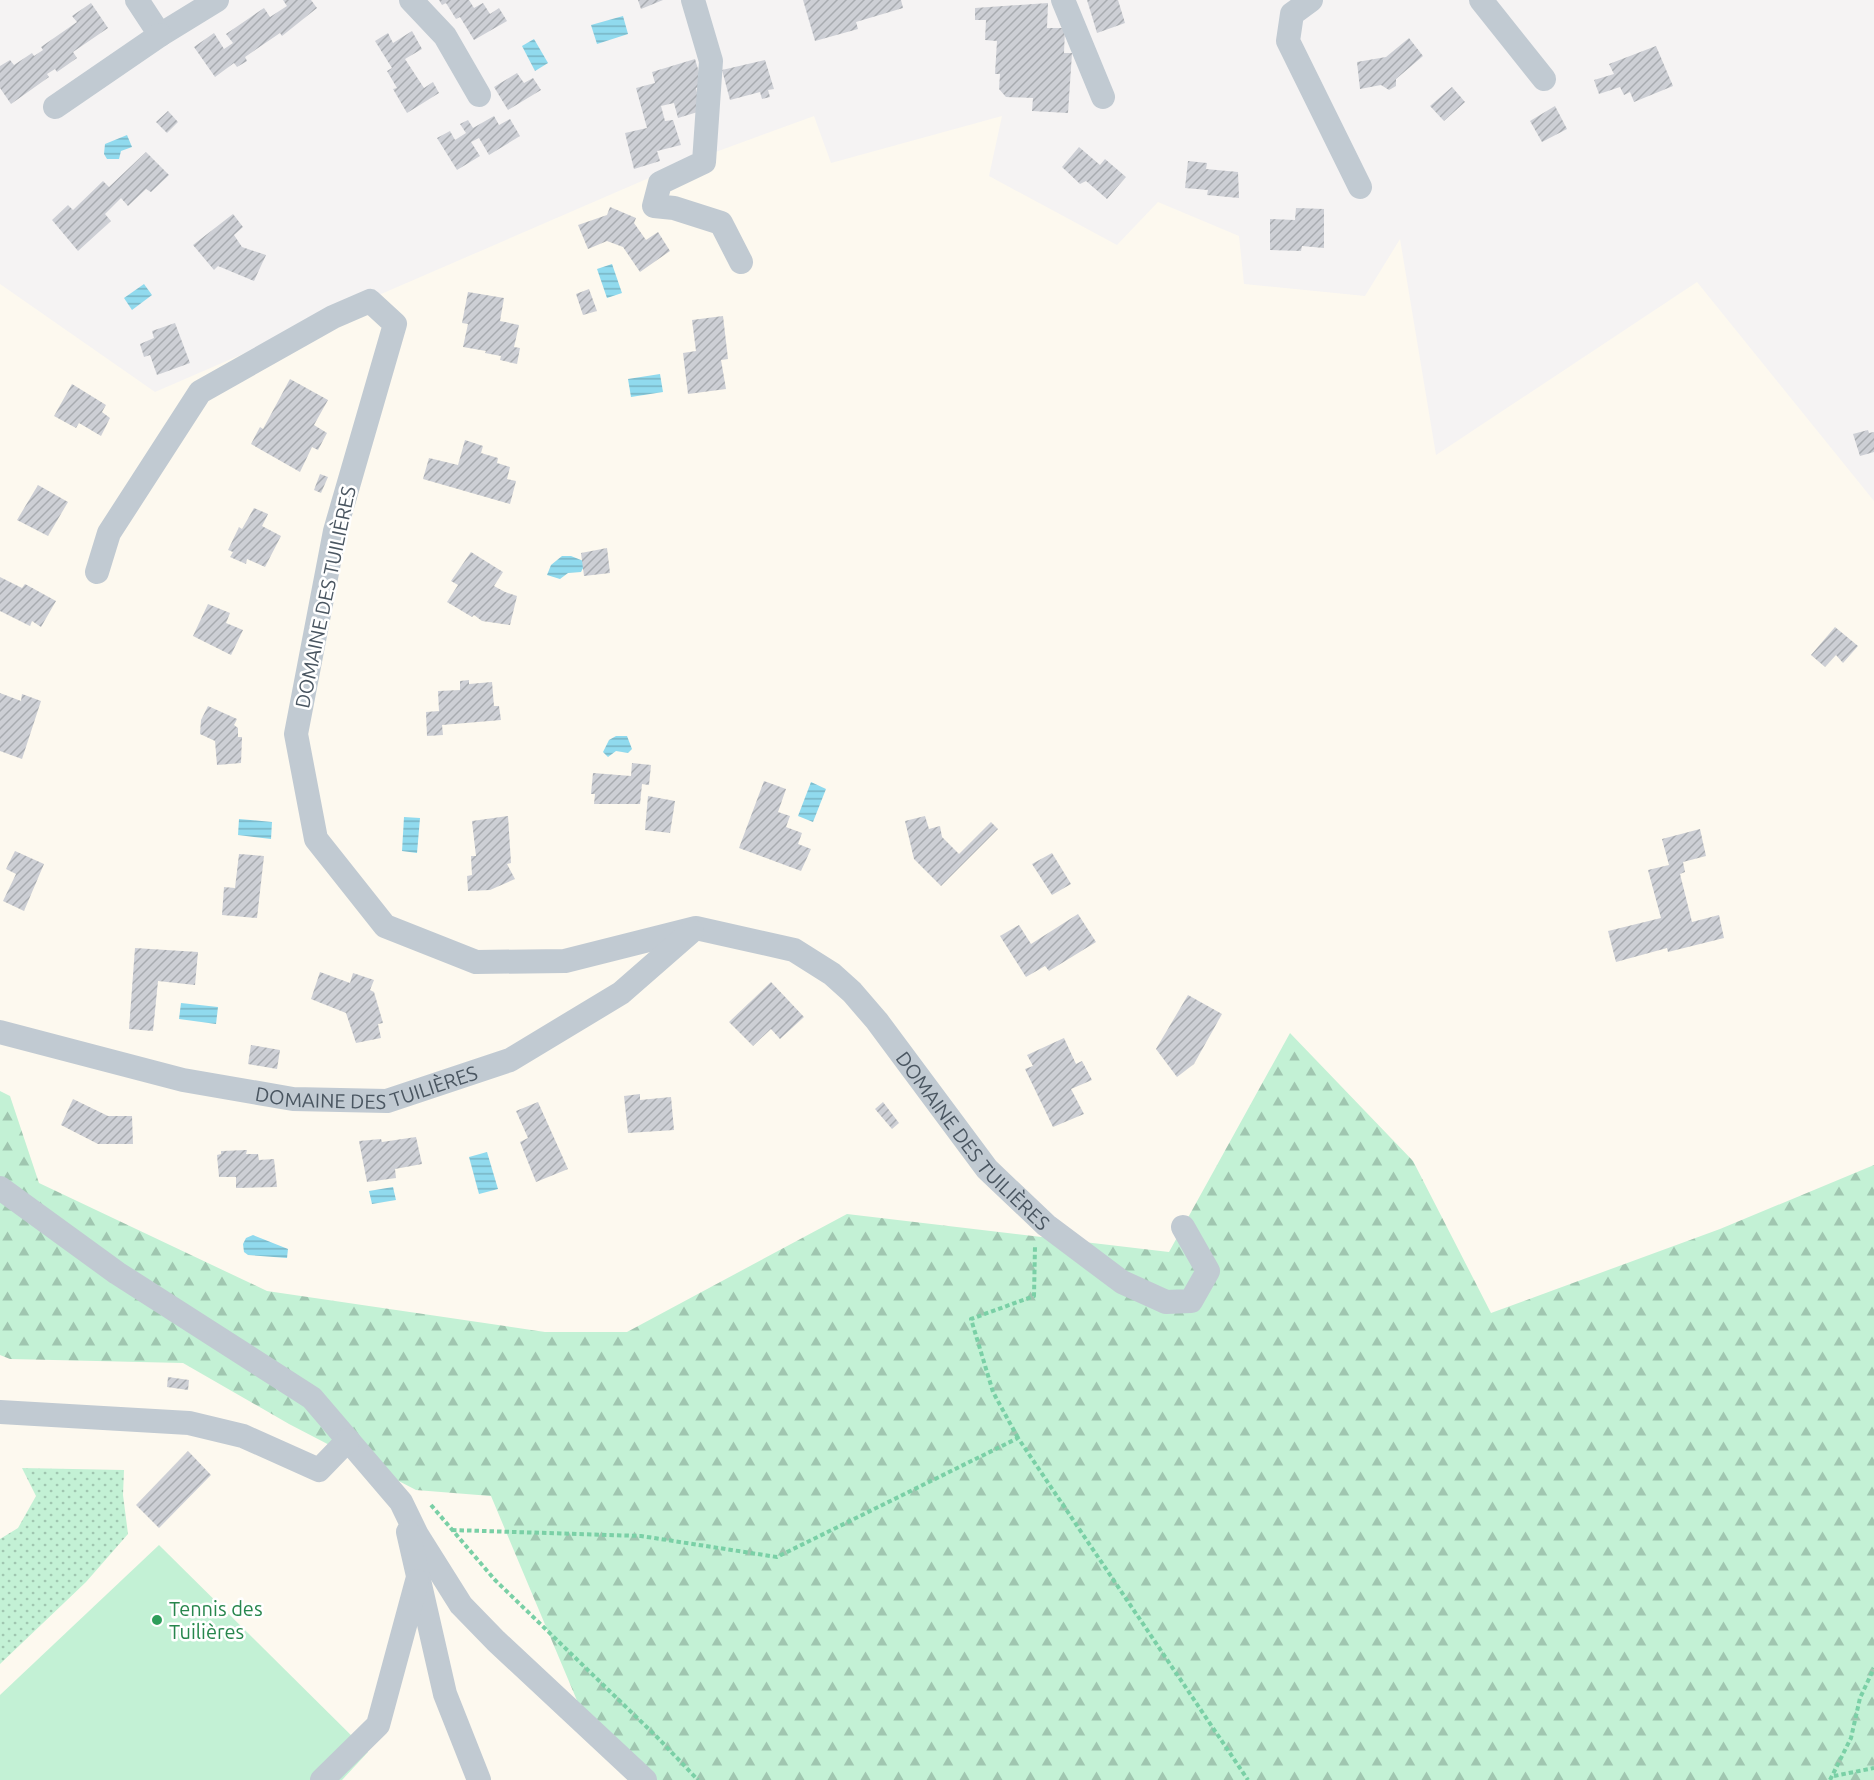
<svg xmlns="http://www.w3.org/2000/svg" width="1874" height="1780" font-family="Ubuntu,sans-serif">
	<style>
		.commercial { fill: #fdf9ef }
		.green { fill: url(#green-dots) }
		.forest { fill: url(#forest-firs) }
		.pitch { fill: #c3f1d5 }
		.water { fill: url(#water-rules) }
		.building { fill: url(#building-hatch) }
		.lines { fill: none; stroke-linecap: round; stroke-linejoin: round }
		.path { stroke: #7ad0a6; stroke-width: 4; stroke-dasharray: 4.5 3; stroke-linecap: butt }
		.minor { stroke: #c1cad2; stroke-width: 24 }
		.leisure-dot { fill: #2e9e5b; stroke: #fff; stroke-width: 2 }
		.labels { text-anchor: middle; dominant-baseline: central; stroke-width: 5; stroke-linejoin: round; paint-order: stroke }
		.street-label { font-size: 20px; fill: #4a5661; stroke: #fff }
		.leisure-label { font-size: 20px; fill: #27864d; stroke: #fff; text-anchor: start }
	</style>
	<defs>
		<pattern id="green-dots" width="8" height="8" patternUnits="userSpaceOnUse" patternTransform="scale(1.5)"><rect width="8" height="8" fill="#c3f1d5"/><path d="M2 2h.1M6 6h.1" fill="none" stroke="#a0c6b0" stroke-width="1.8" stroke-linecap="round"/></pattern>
		<pattern id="forest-firs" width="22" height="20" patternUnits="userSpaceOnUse" patternTransform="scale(1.5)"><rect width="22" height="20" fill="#c3f1d5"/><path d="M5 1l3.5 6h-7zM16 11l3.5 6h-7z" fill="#a0c6b0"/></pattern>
		<pattern id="water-rules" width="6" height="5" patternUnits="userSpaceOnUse" patternTransform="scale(1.5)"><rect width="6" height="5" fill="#90daee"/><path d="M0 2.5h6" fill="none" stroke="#78b4c4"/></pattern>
		<pattern id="building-hatch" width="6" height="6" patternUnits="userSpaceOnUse" patternTransform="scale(1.5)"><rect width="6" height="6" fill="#cdcfd5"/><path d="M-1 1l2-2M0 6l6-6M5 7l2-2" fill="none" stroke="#a8abb0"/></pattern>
	</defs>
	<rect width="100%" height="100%" fill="#f5f3f3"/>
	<path class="commercial" d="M 814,116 L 831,163 L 1002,116 L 989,176 L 1117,245 L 1158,202 L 1239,236 L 1244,284 L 1365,296 L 1400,239 L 1436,455 L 1697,282 L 1874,501 L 1874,1780 L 0,1780 L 0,284 L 155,392 L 672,168 Z"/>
	<path class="green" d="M 22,1468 L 124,1470 L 123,1495 L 128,1534 L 86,1582 L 0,1664 L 0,1539 L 18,1528 L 36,1496 Z"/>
	<path class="forest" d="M 1290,1033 L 1413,1161 L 1491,1313 L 1720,1229 L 1874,1165 L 1874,1780 L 653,1780 L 581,1710 L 491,1496 L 416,1490 L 289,1424 L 183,1363 L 10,1359 L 0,1355 L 0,1091 L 10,1096 L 39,1183 L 267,1291 L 545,1332 L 627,1332 L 847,1214 L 1169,1252 Z"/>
	<path class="pitch" d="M 159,1545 L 368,1752 L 342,1780 L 0,1780 L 0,1695 Z"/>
	<g class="water">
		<path d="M 623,16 L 628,34 L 597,44 L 591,25 Z"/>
		<path d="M 534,39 L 548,63 L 535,71 L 522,46 Z"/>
		<path d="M 127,135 L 132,147 L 121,151 L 119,159 L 107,159 L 104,154 L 105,144 Z"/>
		<path d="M 612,264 L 622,293 L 607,298 L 597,269 Z"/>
		<path d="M 144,284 L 152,295 L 132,310 L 124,298 Z"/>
		<path d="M 660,374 L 663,392 L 631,397 L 628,379 Z"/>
		<path d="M 562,556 L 571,556 L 586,562 L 581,572 L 568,573 L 560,579 L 547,575 L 551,565 Z"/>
		<path d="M 616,736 L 627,736 L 632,749 L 628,753 L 616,751 L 608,757 L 603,752 L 609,740 Z"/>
		<path d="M 811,782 L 826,789 L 813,822 L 798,816 Z"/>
		<path d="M 404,817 L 420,818 L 417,853 L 402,851 Z"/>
		<path d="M 239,819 L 272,822 L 271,839 L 238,835 Z"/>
		<path d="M 181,1003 L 218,1007 L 216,1024 L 179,1019 Z"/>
		<path d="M 487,1152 L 498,1189 L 479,1194 L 469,1157 Z"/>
		<path d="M 393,1187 L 396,1200 L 372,1204 L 369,1191 Z"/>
		<path d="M 253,1235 L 288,1249 L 287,1258 L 248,1255 L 244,1252 L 243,1244 L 246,1238 Z"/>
	</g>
	<g class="building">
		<path d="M 283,0 L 311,0 L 317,8 L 282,36 L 280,33 L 245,57 L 247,61 L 237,67 L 234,63 L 215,77 L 194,47 L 214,33 L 224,49 L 233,43 L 226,34 L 264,8 L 270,17 L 287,6 Z"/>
		<path d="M 439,0 L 469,0 L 474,8 L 483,3 L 490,14 L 499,8 L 507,21 L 474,40 L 460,17 L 456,19 L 446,3 L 442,5 Z"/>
		<path d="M 638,0 L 663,0 L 641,9 Z"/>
		<path d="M 803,0 L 901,0 L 903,8 L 856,22 L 858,29 L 815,41 Z"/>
		<path d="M 1087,0 L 1118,0 L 1125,23 L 1097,33 Z"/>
		<path d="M 91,3 L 108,28 L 73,52 L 77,58 L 57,72 L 55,69 L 47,74 L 49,77 L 11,104 L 0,88 L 0,66 L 10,60 L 14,65 L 32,53 L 34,56 L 43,50 L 41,47 L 77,22 L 72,16 Z"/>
		<path d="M 1048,3 L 1047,28 L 1065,28 L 1064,53 L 1072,53 L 1068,113 L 1032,111 L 1033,98 L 1006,97 L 999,89 L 1000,74 L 995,74 L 997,41 L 985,40 L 986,20 L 975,20 L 975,8 Z"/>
		<path d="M 412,31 L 422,49 L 405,59 L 424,88 L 433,82 L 439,93 L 407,113 L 393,89 L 397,88 L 387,71 L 392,68 L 375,41 L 388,33 L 393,43 Z"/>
		<path d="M 1409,38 L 1423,56 L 1396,79 L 1396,86 L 1389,90 L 1381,85 L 1360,89 L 1357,62 L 1386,57 Z"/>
		<path d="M 1656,46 L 1673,86 L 1634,102 L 1630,92 L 1624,95 L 1620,87 L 1599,94 L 1594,80 L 1614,74 L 1609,64 Z"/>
		<path d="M 695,59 L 703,86 L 696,88 L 701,111 L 678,118 L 674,103 L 661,106 L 665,121 L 673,120 L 681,145 L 657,151 L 660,161 L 634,169 L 625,133 L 647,128 L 636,88 L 655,83 L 652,72 Z"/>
		<path d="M 765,60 L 774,89 L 768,90 L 770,97 L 762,99 L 760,92 L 730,100 L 722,70 Z"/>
		<path d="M 517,73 L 524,83 L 533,78 L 541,90 L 508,110 L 494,87 Z"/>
		<path d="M 1452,87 L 1465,102 L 1444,121 L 1430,106 Z"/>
		<path d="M 1555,106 L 1567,129 L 1542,142 L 1530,121 Z"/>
		<path d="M 168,111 L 178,122 L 167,133 L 156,122 Z"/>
		<path d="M 494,116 L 499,125 L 510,119 L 520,136 L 489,155 L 479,138 L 471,142 L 480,156 L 457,170 L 437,138 L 450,131 L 455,140 L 466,133 L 460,124 L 468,120 L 473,128 Z"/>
		<path d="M 1079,147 L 1100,165 L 1105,159 L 1126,177 L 1107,199 L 1086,181 L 1080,184 L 1062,167 Z"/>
		<path d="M 146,152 L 169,175 L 151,192 L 146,189 L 128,206 L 121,198 L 105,214 L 111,221 L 78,251 L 52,220 L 68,205 L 73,210 L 103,181 L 109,187 Z"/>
		<path d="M 1188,161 L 1207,163 L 1206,169 L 1238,172 L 1239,198 L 1207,195 L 1208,190 L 1185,188 Z"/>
		<path d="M 610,207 L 636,218 L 634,223 L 646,240 L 658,232 L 670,251 L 640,272 L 623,247 L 607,241 L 588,249 L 578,225 L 607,215 Z"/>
		<path d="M 1296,208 L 1324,209 L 1324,248 L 1302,246 L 1301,251 L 1270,250 L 1270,219 L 1295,220 Z"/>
		<path d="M 233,214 L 243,227 L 234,235 L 242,247 L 266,255 L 254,281 L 218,266 L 214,270 L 193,245 Z"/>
		<path d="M 589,289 L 597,311 L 583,315 L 576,294 Z"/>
		<path d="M 468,292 L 504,298 L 500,321 L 519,325 L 514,347 L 520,348 L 517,364 L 500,360 L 501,356 L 485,353 L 486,351 L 463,347 L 468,324 L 462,323 Z"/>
		<path d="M 723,316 L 728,359 L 721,360 L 726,389 L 688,394 L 683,353 L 696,351 L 692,320 Z"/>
		<path d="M 175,323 L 190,363 L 157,375 L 150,355 L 144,357 L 140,344 L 154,338 L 152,331 Z"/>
		<path d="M 290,379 L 328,400 L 314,425 L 327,433 L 318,450 L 312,447 L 300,472 L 251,444 L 260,427 L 263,429 Z"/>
		<path d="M 72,384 L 106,405 L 102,412 L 110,418 L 101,436 L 79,423 L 76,428 L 54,416 Z"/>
		<path d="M 1868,430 L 1869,433 L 1874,432 L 1874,452 L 1860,456 L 1853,434 Z"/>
		<path d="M 465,440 L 483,446 L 481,453 L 498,458 L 497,463 L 510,467 L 507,479 L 516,481 L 510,504 L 423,479 L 429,458 L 458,465 Z"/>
		<path d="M 320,474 L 328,477 L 321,493 L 314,490 Z"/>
		<path d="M 38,485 L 68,502 L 48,536 L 17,520 Z"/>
		<path d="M 254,508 L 268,514 L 262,526 L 281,536 L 265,567 L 247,559 L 246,564 L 230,557 L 233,552 L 228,550 L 239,527 L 242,529 Z"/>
		<path d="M 607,548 L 610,573 L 584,576 L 581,553 Z"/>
		<path d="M 471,552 L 503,572 L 494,586 L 505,592 L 517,596 L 510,625 L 482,621 L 474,615 L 472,617 L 447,602 L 458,585 L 451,581 Z"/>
		<path d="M 0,577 L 22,588 L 25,584 L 56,601 L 41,627 L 32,621 L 30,626 L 0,611 Z"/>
		<path d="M 208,604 L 230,613 L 226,623 L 243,630 L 231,655 L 193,636 Z"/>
		<path d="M 1835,627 L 1858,646 L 1843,663 L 1836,655 L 1825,667 L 1811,655 Z"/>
		<path d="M 469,680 L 469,684 L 492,682 L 494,706 L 499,706 L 501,720 L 442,725 L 443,735 L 427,736 L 426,712 L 439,711 L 438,691 L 460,690 L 460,681 Z"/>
		<path d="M 0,693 L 21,701 L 22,694 L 41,701 L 22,759 L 0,751 Z"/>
		<path d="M 208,706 L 237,719 L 234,725 L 238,728 L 238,737 L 242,737 L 241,763 L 217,765 L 215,741 L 200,734 L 201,720 Z"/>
		<path d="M 632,763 L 651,765 L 649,785 L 642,784 L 640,804 L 594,804 L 595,794 L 591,794 L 593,773 L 631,776 Z"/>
		<path d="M 764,781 L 786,789 L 778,812 L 790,816 L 786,827 L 802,833 L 798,844 L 811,849 L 801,871 L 739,848 Z"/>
		<path d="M 648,796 L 675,801 L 670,833 L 645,830 Z"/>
		<path d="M 508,816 L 511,863 L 507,864 L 515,879 L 490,890 L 468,891 L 467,876 L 472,875 L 471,856 L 476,856 L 472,821 Z"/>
		<path d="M 925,816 L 929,829 L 940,826 L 942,837 L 959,854 L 991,822 L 998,829 L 941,886 L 914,859 L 905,821 Z"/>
		<path d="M 1700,829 L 1706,856 L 1683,862 L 1685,872 L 1680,874 L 1692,922 L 1719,915 L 1724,938 L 1668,952 L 1667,948 L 1616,962 L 1608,931 L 1661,918 L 1648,870 L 1669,865 L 1662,839 Z"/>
		<path d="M 15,851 L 44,864 L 24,911 L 3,901 L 16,874 L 6,869 Z"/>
		<path d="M 1052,853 L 1071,884 L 1052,895 L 1032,864 Z"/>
		<path d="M 239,854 L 264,856 L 257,918 L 222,915 L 224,887 L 235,888 Z"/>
		<path d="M 1078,914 L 1096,942 L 1049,971 L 1045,966 L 1026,977 L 1000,936 L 1019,925 L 1031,944 Z"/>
		<path d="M 135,948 L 198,952 L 195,985 L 158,981 L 153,1031 L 129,1029 Z"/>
		<path d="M 320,972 L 350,983 L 353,973 L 374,980 L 370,990 L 374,992 L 383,1023 L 378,1024 L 381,1038 L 356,1043 L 346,1013 L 311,999 Z"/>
		<path d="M 771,982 L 804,1017 L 780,1039 L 771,1029 L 753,1046 L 729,1022 Z"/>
		<path d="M 1188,995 L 1222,1014 L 1194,1064 L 1177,1077 L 1156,1049 Z"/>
		<path d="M 1064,1038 L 1076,1064 L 1082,1061 L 1092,1080 L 1071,1089 L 1084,1114 L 1053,1127 L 1025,1069 L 1033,1066 L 1027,1055 Z"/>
		<path d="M 251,1045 L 280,1050 L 277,1069 L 248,1064 Z"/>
		<path d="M 640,1094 L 640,1100 L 671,1097 L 674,1130 L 628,1133 L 624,1096 Z"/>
		<path d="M 73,1099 L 108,1116 L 132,1116 L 133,1144 L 98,1144 L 61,1125 Z"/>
		<path d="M 538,1102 L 568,1169 L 536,1182 L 520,1142 L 528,1138 L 516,1111 Z"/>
		<path d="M 883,1102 L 899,1123 L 892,1129 L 875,1109 Z"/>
		<path d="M 416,1137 L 422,1164 L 395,1169 L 396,1178 L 367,1182 L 359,1141 L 381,1139 L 382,1142 Z"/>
		<path d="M 247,1150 L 246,1154 L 258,1154 L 259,1160 L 274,1159 L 277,1187 L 236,1188 L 236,1177 L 219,1177 L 217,1155 L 221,1154 L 221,1151 Z"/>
		<path d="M 168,1377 L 189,1380 L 188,1390 L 167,1387 Z"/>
		<path d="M 188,1451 L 211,1475 L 159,1528 L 136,1505 Z"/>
	</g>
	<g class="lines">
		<g class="path">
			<path d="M 1018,1438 L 993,1392 L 971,1319 L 1034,1296 L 1035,1246"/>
			<path d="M 431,1505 L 495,1580 L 657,1737 L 698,1780"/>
			<path d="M 452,1530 L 641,1536 L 777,1557 L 1018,1438 L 1248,1780"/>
			<path d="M 1834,1776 L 1874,1768"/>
			<path d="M 1830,1780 L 1851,1738 L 1860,1698 L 1874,1668"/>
		</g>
		<g class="minor">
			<path d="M 137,0 L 160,35 L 217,0"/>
			<path d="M 411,0 L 445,36 L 479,95"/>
			<path d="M 693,0 L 711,61 L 704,162 L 660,183 L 654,206 L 674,208 L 721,223 L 741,262"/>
			<path d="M 1063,0 L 1103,97"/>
			<path d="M 1311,0 L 1292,14 L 1288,41 L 1360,187"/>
			<path d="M 1481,0 L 1544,79"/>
			<path d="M 55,107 L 160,35"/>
			<path id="s1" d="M 97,572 L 109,533 L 200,392 L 333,317 L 370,301 L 395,324 L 335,531 L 296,734 L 316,839 L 385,926 L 476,962 L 565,961 L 696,928 L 794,950 L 832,974 L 852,992 L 877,1021 L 987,1169 L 1046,1225 L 1122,1282 L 1166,1302 L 1191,1301 L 1208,1271 L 1183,1227"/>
			<path id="s2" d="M 0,1032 L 183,1080 L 293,1099 L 387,1101 L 510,1060 L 621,993 L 692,931"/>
			<path d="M 0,1188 L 117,1273 L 312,1398 L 401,1502 L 417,1535 L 461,1605 L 496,1641 L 645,1780"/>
			<path d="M 0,1412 L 189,1423 L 243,1436 L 319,1470 L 348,1440"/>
			<path d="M 408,1532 L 445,1694 L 479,1780"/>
			<path d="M 322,1780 L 378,1725 L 417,1581"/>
		</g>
	</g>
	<circle class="leisure-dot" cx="157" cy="1620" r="6"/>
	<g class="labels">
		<g class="street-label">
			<text transform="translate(325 597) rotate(-78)">DOMAINE DES TUILIÈRES</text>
			<text stroke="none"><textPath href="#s2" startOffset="376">DOMAINE DES TUILIÈRES</textPath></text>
			<text stroke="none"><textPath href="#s1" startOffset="1762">DOMAINE DES TUILIÈRES</textPath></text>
		</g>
		<g class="leisure-label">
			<text x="169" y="1608">Tennis des<tspan x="169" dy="23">Tuilières</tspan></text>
		</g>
	</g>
</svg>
